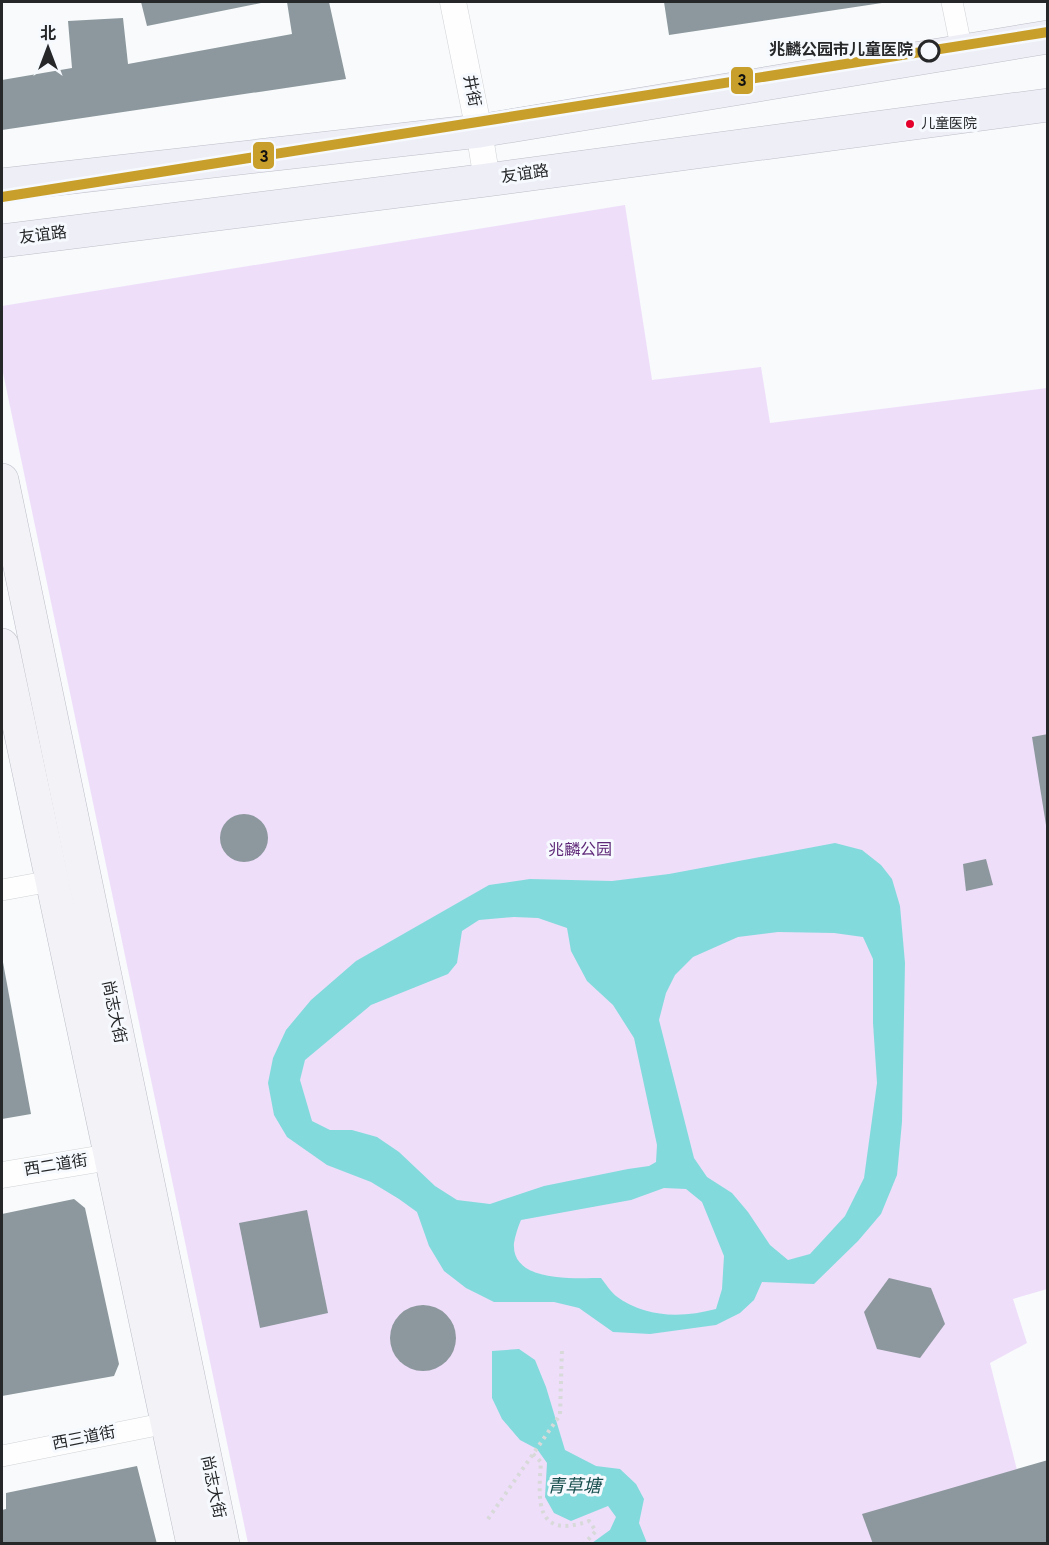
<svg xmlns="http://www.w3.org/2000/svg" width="1049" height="1545" font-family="Overpass,'Noto Sans SC',sans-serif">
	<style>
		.green { fill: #eedefa }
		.water { fill: #83dadc; fill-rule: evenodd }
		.building { fill: #8c989d }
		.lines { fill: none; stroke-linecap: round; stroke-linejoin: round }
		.minor-casing { stroke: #d2d4d6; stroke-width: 22 }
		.tertiary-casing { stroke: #d2d4d6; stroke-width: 27 }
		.primary-casing { stroke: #bdbec8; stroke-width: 34 }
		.trunk-casing { stroke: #bdbec8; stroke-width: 34 }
		.path { stroke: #d8d9d9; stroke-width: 4; stroke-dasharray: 3 4.5; stroke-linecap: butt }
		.minor { stroke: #fefeff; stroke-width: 21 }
		.tertiary { stroke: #fefeff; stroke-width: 26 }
		.primary { stroke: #f2f2f7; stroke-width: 33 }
		.trunk { stroke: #eeeef6; stroke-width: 33 }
		.metro-1-casing { stroke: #f6fafe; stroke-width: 15 }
		.metro-1 { stroke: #c99f2b; stroke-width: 10 }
		.stop-dot { fill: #f6fafe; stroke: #262729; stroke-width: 3 }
		.bus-dot { fill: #e4002b; stroke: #f6fafe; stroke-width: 2 }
		.labels { text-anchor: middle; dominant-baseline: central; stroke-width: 6; stroke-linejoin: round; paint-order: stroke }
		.bus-label { font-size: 14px; fill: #262729; stroke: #f6fafe; text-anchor: start }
		.stop-label { font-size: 16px; font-weight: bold; fill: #262729; stroke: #f6fafe; text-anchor: end }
		.street-label { font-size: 16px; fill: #262729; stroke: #f6fafe }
		.park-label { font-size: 16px; fill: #5e2778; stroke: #f6fafe }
		.water-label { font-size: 18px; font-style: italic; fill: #184e4e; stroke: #f6fafe }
		.line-badge { stroke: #f6fafe; stroke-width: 2 }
		.pale-badge-label { font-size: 16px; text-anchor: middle; font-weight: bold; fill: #111 }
	</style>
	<rect width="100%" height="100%" fill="#f8fafc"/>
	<path class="green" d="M 625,205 L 652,380 L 761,367 L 770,423 L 1047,388 L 1047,1289 L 1013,1299 L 1027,1343 L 990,1363 L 1017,1470 L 873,1543 L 248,1543 L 2,368 L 2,306 Z"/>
	<g class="water">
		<path d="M 835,843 L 862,850 L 881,865 L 892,879 L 900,906 L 905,963 L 902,1122 L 897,1175 L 881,1214 L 858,1241 L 814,1284 L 762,1282 L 754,1300 L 740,1313 L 716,1325 L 650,1334 L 613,1332 L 579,1308 L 554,1302 L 494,1302 L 466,1288 L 444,1271 L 429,1246 L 417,1212 L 399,1199 L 371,1182 L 327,1165 L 287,1137 L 274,1115 L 268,1083 L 273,1058 L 286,1030 L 311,1000 L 356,961 L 489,885 L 530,879 L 612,881 L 669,874 ZM 514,917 L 538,918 L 567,928 L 571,951 L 587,981 L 613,1005 L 634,1038 L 657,1145 L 656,1162 L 649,1166 L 628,1169 L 544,1186 L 490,1204 L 457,1200 L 435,1186 L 399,1152 L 377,1137 L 352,1130 L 330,1130 L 312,1121 L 300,1080 L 305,1060 L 371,1005 L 448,974 L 457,963 L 462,931 L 479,920 ZM 778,932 L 834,933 L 863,937 L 873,959 L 873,1023 L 877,1083 L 864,1178 L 845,1216 L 810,1254 L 788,1260 L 770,1245 L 748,1212 L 732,1193 L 707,1177 L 694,1158 L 659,1020 L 666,993 L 675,975 L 693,957 L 738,937 ZM 664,1188 L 686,1189 L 702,1202 L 724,1256 L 722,1289 L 716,1309 C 682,1318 645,1318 616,1296 C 610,1291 605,1283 601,1278 C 575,1278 511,1283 514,1243 C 515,1236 518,1227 521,1220 L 631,1200 Z"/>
		<path d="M 519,1349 L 535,1360 L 546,1387 L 565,1450 L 596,1466 L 620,1469 L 636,1484 L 644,1499 L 639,1523 L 647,1543 L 592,1543 L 610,1530 L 616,1517 L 608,1506 L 571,1521 L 554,1513 L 545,1497 L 547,1463 L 537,1449 L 520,1440 L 502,1419 L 492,1398 L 492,1351 Z"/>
	</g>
	<g class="building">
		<path d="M 141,2 L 261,2 L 261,3 L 147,26 Z"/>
		<path d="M 287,2 L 329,2 L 346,79 L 2,130 L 2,80 L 72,68 L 68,21 L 123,18 L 128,64 L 292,34 Z"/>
		<path d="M 664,2 L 882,2 L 882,3 L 669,35 Z"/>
		<path d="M 1048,734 L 1048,825 L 1046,825 L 1032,737 Z"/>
		<circle cx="244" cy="838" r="24"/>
		<path d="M 986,859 L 993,885 L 966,891 L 963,864 Z"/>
		<path d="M 2,957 L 31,1114 L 2,1119 Z"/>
		<path d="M 74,1199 L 85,1208 L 119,1364 L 114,1376 L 2,1396 L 2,1214 Z"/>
		<path d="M 307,1210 L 328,1313 L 260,1328 L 239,1223 Z"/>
		<path d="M 889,1278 L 931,1288 L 945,1324 L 920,1358 L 877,1349 L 864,1312 Z"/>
		<circle cx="423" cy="1338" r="33"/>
		<path d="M 1048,1460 L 1048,1544 L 873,1544 L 862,1514 Z"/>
		<path d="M 137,1466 L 157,1544 L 2,1544 L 2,1510 L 6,1509 L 6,1493 Z"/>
	</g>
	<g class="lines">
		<defs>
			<g id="minor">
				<path d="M 952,2 L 962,51"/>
				<path d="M 2,890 L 51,881"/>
				<path d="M 2,1456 L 167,1423"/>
			</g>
			<g id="tertiary">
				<path d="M 453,2 L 479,131 L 487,180"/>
				<path d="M 2,1175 L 110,1157"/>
			</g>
			<g id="primary">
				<path d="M 2,480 L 223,1544"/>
				<path d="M 2,645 L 193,1544"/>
			</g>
			<g id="trunk">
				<path d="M 2,185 L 479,131 L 1048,37"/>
				<path d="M 2,241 L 487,180 L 1048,105"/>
			</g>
		</defs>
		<use href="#minor" class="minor-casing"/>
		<use href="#tertiary" class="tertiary-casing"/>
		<use href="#primary" class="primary-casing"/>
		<use href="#trunk" class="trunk-casing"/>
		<g class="path">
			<path d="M 533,1454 L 541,1462 C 538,1501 535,1540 589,1521 L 596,1531 L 584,1544"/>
			<path d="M 488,1519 L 560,1415 L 562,1348"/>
		</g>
		<use href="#minor" class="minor"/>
		<use href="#tertiary" class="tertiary"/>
		<use href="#primary" class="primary"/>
		<use href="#trunk" class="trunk"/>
		<defs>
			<path id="metro-1" d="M 2,197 L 1048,32"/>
		</defs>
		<use href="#metro-1" class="metro-1-casing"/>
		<use href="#metro-1" class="metro-1"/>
	</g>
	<circle class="stop-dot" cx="929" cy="51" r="10"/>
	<circle class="bus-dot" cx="910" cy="124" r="5"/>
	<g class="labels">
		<g class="bus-label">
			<text x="921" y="124">儿童医院</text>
		</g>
		<g class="stop-label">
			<text x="913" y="51">兆麟公园·市儿童医院</text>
		</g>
		<g class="street-label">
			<text transform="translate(471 91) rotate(79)">井街</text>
			<text transform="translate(525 175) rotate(-8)">友谊路</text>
			<text transform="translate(43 236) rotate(-7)">友谊路</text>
			<text transform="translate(113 1012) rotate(78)">尚志大街</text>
			<text transform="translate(56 1166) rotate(-9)">西二道街</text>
			<text transform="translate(84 1439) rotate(-11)">西三道街</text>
			<text transform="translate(212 1487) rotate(78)">尚志大街</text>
		</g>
		<g class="park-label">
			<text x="580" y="851">兆麟公园</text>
		</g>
		<g class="water-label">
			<text x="574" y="1487">青草塘</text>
		</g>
	</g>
	<g class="line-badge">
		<rect x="730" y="66" width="24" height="29" rx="6" fill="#c99f2b"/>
		<rect x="252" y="141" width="23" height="29" rx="6" fill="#c99f2b"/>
	</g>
	<g class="pale-badge-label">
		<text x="742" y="86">3</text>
		<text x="264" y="162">3</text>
	</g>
	<rect width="1049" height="1545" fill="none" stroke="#262729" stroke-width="6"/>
	<g transform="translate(48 48)" stroke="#f6fafe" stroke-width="4.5" paint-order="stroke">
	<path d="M0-4.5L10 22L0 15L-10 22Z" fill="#262729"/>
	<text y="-9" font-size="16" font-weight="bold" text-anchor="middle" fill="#262729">北</text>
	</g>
</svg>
